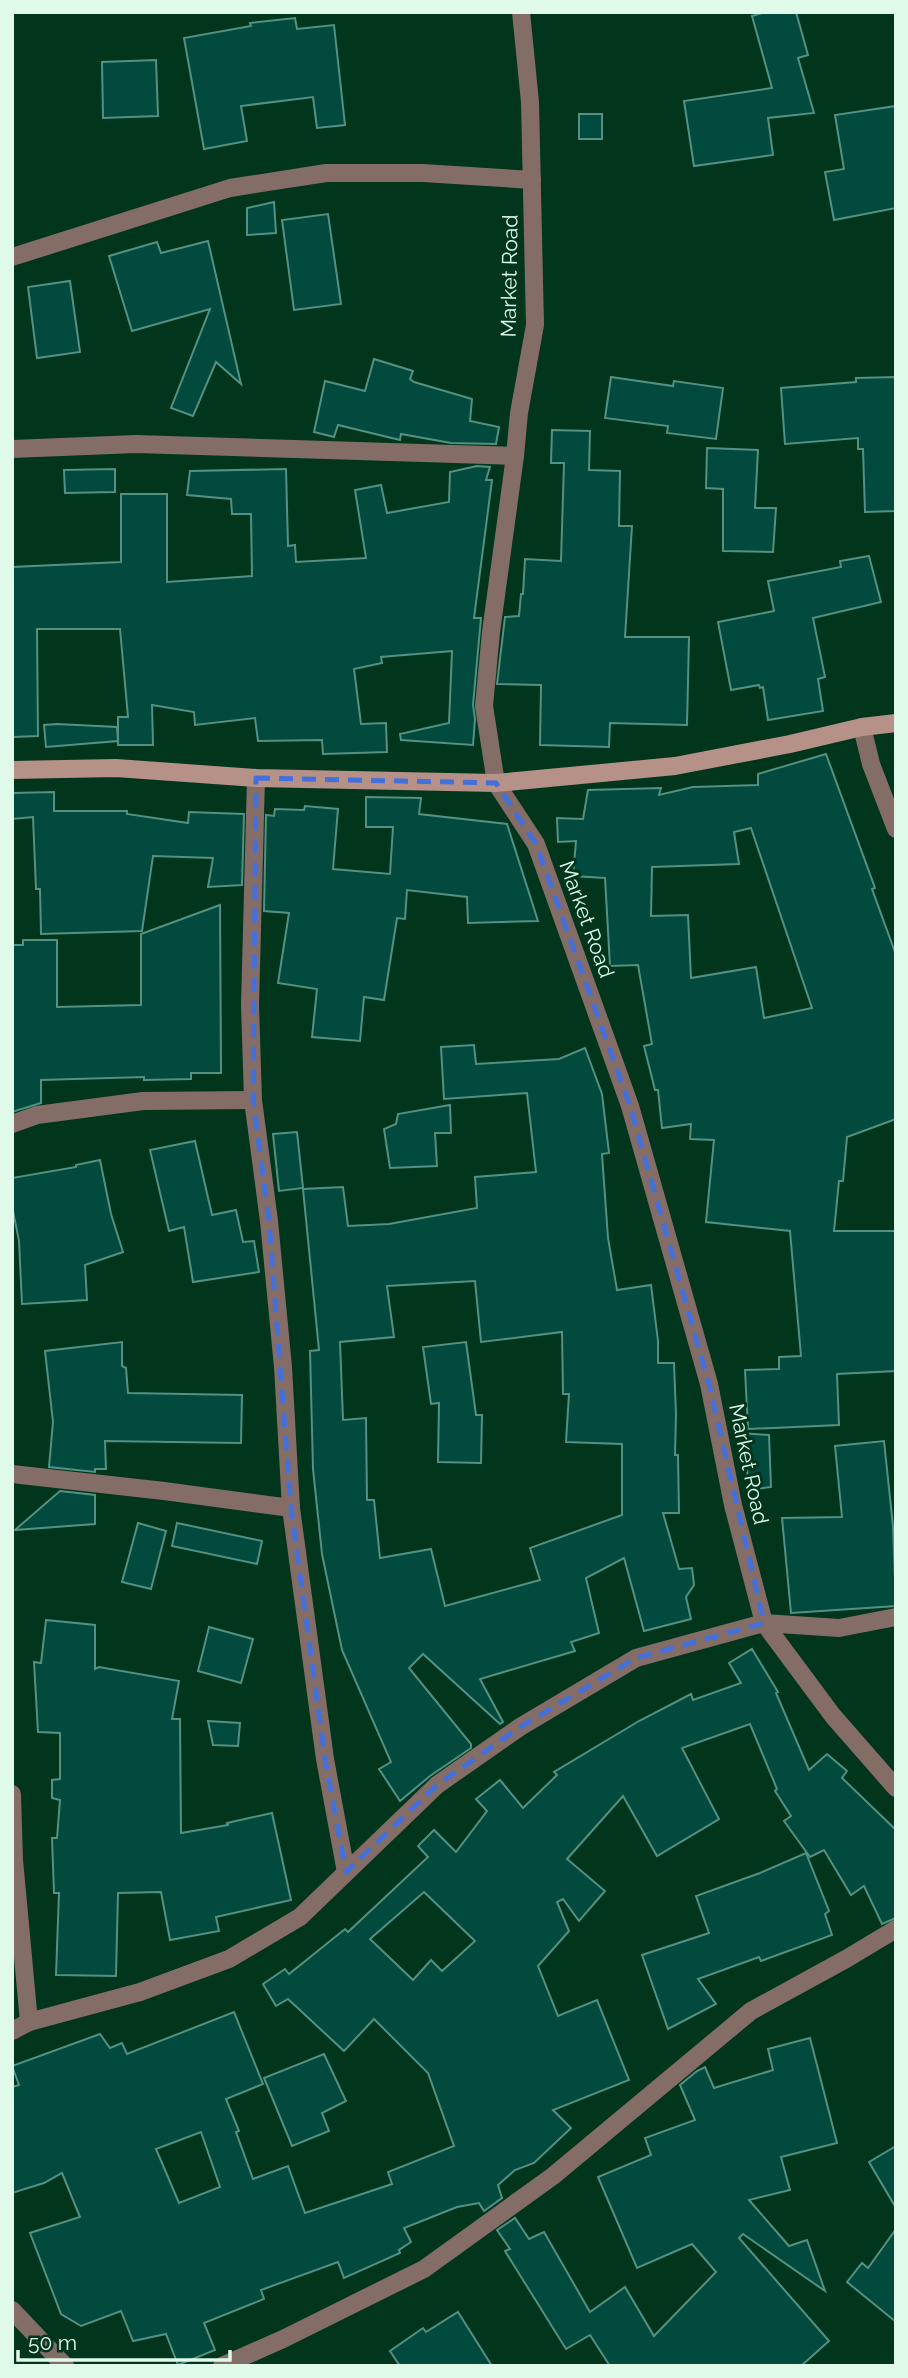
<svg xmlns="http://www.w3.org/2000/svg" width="908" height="2378" font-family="Raleway,sans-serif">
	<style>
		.building { fill: #014a3d; stroke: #539182; stroke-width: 2; fill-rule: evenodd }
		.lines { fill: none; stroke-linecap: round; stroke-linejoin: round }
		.street { stroke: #846d66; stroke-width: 18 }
		.secondary { stroke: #b69187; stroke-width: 18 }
		.marked { fill: none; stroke: #4470db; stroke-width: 5; stroke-dasharray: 14 9; stroke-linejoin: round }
		.labels { text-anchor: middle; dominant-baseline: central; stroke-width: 6; stroke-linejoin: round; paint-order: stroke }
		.street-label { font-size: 21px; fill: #e0fae9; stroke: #01351c }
	</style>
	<rect width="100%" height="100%" fill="#01351c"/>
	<g class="building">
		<path d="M 766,12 L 796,12 L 808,55 L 798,58 L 814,113 L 768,118 L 773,155 L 694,166 L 684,101 L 772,88 L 752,16 Z"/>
		<path d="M 295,18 L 297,29 L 334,25 L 345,125 L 317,128 L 313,97 L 241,106 L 247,141 L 204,149 L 184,38 L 251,26 L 250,23 Z"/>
		<path d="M 156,60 L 158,116 L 103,118 L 102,62 Z"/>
		<path d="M 896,106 L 896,208 L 834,220 L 825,172 L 844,169 L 835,115 Z"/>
		<rect x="579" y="114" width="23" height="25"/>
		<path d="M 274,202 L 276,233 L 247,235 L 247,208 Z"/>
		<path d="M 328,214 L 341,304 L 294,310 L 282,220 Z"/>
		<path d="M 208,241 L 241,384 L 216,362 L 193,416 L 171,408 L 210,309 L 132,331 L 109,256 L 157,242 L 161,253 Z"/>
		<path d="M 70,281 L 80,352 L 37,358 L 28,287 Z"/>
		<path d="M 374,359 L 413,371 L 410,379 L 414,382 L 472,399 L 470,421 L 499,427 L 496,444 L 451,443 L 401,434 L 400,440 L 338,425 L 334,437 L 314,432 L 325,381 L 365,391 Z"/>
		<path d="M 611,377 L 673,386 L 674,381 L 723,388 L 716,439 L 667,433 L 668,426 L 605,418 Z"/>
		<path d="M 896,377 L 896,511 L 865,512 L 863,449 L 858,449 L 858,438 L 785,444 L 781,388 L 856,382 L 856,378 Z"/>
		<path d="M 552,430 L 590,431 L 589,470 L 620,471 L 619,526 L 632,526 L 625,637 L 689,637 L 687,725 L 610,723 L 609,747 L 540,745 L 541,685 L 497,684 L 505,617 L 519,616 L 521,594 L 523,594 L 525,559 L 561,561 L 564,463 L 551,463 Z"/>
		<path d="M 707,448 L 758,450 L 755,508 L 776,508 L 773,552 L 723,551 L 723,489 L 706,488 Z"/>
		<path d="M 477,466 L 490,467 L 486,480 L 492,480 L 474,618 L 481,618 L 473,705 L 475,719 L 473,745 L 401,740 L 400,734 L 449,723 L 452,651 L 381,657 L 382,663 L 354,669 L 361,724 L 386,723 L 387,752 L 323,754 L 322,740 L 258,741 L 255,718 L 195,725 L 194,712 L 152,705 L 153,745 L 118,745 L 118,717 L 128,717 L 120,629 L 37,629 L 38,736 L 12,737 L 12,567 L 121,562 L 121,494 L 167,494 L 167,582 L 252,576 L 251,514 L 232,514 L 231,499 L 187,495 L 190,471 L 286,469 L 288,546 L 295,545 L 296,562 L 366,558 L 355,490 L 381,485 L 387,513 L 449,502 L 450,472 Z"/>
		<path d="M 115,469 L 115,492 L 65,493 L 64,470 Z"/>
		<path d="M 869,556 L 881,602 L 813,618 L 825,677 L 818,679 L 823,711 L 768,720 L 763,687 L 760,688 L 759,685 L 731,690 L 718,622 L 774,611 L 768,581 L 841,567 L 840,561 Z"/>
		<path d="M 57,724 L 117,727 L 118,741 L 46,747 L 44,725 Z"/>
		<path d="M 826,754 L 875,888 L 872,889 L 896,955 L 896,1119 L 847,1137 L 843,1181 L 839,1181 L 834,1231 L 896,1231 L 896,1371 L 837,1374 L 839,1425 L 748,1429 L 745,1370 L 779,1369 L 779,1357 L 801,1356 L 790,1231 L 706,1222 L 714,1140 L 690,1139 L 691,1124 L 662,1128 L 658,1090 L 655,1090 L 644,1046 L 652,1044 L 638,965 L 610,966 L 605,878 L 573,876 L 576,841 L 558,842 L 557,818 L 583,819 L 588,790 L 661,788 L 659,795 L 693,787 L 758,785 L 758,774 ZM 751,828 L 812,1008 L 764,1018 L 756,967 L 691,978 L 688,915 L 651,916 L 652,867 L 739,864 L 734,832 Z"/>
		<path d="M 54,792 L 54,811 L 127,811 L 127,814 L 188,823 L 189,812 L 244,814 L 242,885 L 208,887 L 213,858 L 153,856 L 142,931 L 41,934 L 40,889 L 36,889 L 33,817 L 12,819 L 12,793 Z"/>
		<path d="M 366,797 L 421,798 L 419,814 L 507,824 L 538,921 L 468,923 L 467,897 L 407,890 L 405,919 L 397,918 L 384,1000 L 364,997 L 360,1041 L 312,1037 L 317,989 L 278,983 L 289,913 L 264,911 L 266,815 L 274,816 L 275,809 L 304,810 L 305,806 L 338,809 L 333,869 L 390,874 L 393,827 L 366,827 Z"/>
		<path d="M 220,905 L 221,1073 L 191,1073 L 191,1079 L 144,1080 L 144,1077 L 41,1080 L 41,1103 L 12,1112 L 12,945 L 23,945 L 23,940 L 57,940 L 57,1007 L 141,1005 L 141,934 Z"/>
		<path d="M 474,1045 L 476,1064 L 559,1059 L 585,1048 L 602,1094 L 609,1153 L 602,1154 L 608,1238 L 617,1290 L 651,1285 L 658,1341 L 658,1363 L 674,1363 L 676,1414 L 675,1455 L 678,1455 L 679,1513 L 663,1513 L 679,1569 L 692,1568 L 694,1585 L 686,1597 L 691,1619 L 644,1631 L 624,1558 L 586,1578 L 599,1633 L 571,1642 L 575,1651 L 480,1679 L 503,1722 L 500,1724 L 423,1654 L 409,1668 L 471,1744 L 471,1748 L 430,1776 L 400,1801 L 379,1769 L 391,1762 L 342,1650 L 322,1554 L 313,1469 L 310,1351 L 319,1350 L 303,1189 L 343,1187 L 348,1226 L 389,1224 L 477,1208 L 475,1177 L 536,1172 L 527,1093 L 444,1099 L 441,1047 ZM 475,1281 L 481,1342 L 562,1332 L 563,1394 L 569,1394 L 566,1442 L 622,1444 L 622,1515 L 530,1548 L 540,1580 L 445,1606 L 431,1549 L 380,1558 L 374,1500 L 367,1500 L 366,1418 L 343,1420 L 340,1342 L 394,1337 L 387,1286 Z"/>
		<path d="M 450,1105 L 451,1133 L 435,1133 L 437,1166 L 390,1168 L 384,1129 L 396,1124 L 398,1114 Z"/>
		<path d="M 297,1132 L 303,1188 L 279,1191 L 273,1134 Z"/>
		<path d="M 195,1141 L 212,1215 L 236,1210 L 243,1242 L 254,1241 L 259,1272 L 193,1282 L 184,1227 L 169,1231 L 150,1150 Z"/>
		<path d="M 100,1160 L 111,1214 L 123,1252 L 85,1265 L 87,1300 L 22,1304 L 19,1241 L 12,1206 L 12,1178 L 76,1167 L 76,1165 Z"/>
		<path d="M 122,1342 L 122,1366 L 126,1368 L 128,1393 L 242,1395 L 241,1443 L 105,1441 L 106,1469 L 95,1469 L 95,1472 L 49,1467 L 53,1422 L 45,1351 Z"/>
		<path d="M 466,1342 L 476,1415 L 482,1415 L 481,1463 L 438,1462 L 439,1403 L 431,1404 L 423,1347 Z"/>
		<path d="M 741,1433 L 769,1435 L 771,1487 L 750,1490 Z"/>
		<path d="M 884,1441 L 893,1526 L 896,1606 L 791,1613 L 782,1518 L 842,1517 L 835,1446 Z"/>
		<path d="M 60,1491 L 95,1495 L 95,1524 L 15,1530 Z"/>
		<path d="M 138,1523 L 166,1531 L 151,1589 L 122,1582 Z"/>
		<path d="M 177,1523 L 262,1541 L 257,1564 L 172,1546 Z"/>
		<path d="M 46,1620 L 95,1625 L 95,1669 L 99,1667 L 179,1681 L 172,1719 L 180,1719 L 181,1833 L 228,1825 L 227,1823 L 272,1813 L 291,1900 L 216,1917 L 219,1931 L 170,1940 L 161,1892 L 118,1893 L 116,1976 L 56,1975 L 59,1893 L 54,1893 L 52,1838 L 57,1838 L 60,1800 L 52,1798 L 52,1780 L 60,1779 L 60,1733 L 38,1732 L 34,1662 L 41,1663 Z"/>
		<path d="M 209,1627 L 253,1639 L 241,1683 L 198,1671 Z"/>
		<path d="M 752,1649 L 778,1692 L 776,1693 L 809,1770 L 827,1754 L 847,1771 L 842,1778 L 896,1830 L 896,1918 L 882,1924 L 864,1886 L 851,1895 L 824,1850 L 810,1857 L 784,1821 L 791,1816 L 775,1791 L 777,1789 L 750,1724 L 682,1748 L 719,1819 L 657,1856 L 623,1796 L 567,1859 L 605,1891 L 579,1921 L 563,1899 L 557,1902 L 569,1931 L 538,1966 L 558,2016 L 597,2000 L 629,2080 L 553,2110 L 571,2128 L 534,2163 L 515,2170 L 498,2185 L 502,2198 L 484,2211 L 479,2203 L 457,2207 L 404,2228 L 411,2242 L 399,2250 L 400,2253 L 344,2278 L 338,2262 L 261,2290 L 264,2299 L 204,2323 L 215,2350 L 178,2365 L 166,2334 L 133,2341 L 121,2311 L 81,2326 L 61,2314 L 30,2233 L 80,2217 L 62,2173 L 44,2183 L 12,2193 L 12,2087 L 19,2085 L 12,2066 L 100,2034 L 110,2048 L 122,2043 L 127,2054 L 234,2012 L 263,2084 L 226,2099 L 239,2131 L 236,2132 L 253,2179 L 288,2166 L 305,2213 L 392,2184 L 388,2172 L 454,2146 L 428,2073 L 374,2019 L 344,2051 L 288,1999 L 276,2006 L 263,1984 L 285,1969 L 289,1974 L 345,1929 L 348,1932 L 428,1857 L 418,1846 L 434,1830 L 456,1852 L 487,1811 L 476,1799 L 500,1780 L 523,1808 L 557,1775 L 554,1772 L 639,1721 L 691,1694 L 693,1700 L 741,1683 L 729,1663 ZM 424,1892 L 475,1941 L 442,1971 L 431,1960 L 413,1980 L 370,1939 ZM 201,2132 L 220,2187 L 179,2203 L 156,2149 Z"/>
		<path d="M 208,1721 L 240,1723 L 238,1746 L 213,1745 Z"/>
		<path d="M 806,1853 L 829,1911 L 825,1914 L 832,1935 L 761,1961 L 759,1957 L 698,1979 L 716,2004 L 668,2029 L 642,1955 L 709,1933 L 696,1896 L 760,1873 Z"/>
		<path d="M 810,2038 L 837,2143 L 781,2157 L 790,2190 L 749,2200 L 789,2246 L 807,2240 L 825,2291 L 743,2234 L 739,2238 L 829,2341 L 801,2366 L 610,2366 L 590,2335 L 566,2349 L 505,2251 L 510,2249 L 497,2230 L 515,2218 L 529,2239 L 544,2232 L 590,2312 L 625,2287 L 654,2336 L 716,2272 L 692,2244 L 637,2268 L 598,2177 L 651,2155 L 645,2138 L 695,2120 L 680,2085 L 697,2071 L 705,2067 L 714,2088 L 773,2070 L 768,2049 Z"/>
		<path d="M 324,2054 L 346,2101 L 322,2113 L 329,2131 L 292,2146 L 264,2078 Z"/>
		<path d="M 896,2146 L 896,2208 L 869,2162 Z"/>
		<path d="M 896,2229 L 896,2322 L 847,2282 L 862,2263 L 868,2268 Z"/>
		<path d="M 458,2312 L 492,2366 L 400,2366 L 390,2351 L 423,2328 L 426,2332 Z"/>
	</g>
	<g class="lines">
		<g class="street">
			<path d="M 521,12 L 530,102 L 535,325 L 519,413 L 515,456 L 491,632 L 484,706 L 496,783 L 536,844 L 630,1106 L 709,1384 L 733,1505 L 764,1623 L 833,1716 L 896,1788"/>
			<path d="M 12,257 L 230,188 L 326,173 L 423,173 L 532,180"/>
			<path d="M 12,449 L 136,444 L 515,456"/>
			<path d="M 862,727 L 871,764 L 896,829"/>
			<path d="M 256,778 L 250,1005 L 253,1100 L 269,1221 L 283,1367 L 291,1508 L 325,1759 L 346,1872"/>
			<path d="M 12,1124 L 37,1115 L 143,1101 L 253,1100"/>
			<path d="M 12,1474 L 164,1491 L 291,1508"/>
			<path d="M 12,1794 L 14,1860 L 29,2022"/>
			<path d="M 12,2031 L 29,2022 L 140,1992 L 229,1959 L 300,1917 L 437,1785 L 520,1727 L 636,1658 L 764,1623 L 839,1628 L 896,1617"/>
			<path d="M 12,2310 L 65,2366"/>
			<path d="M 222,2366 L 283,2339 L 424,2269 L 553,2176 L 751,2011 L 846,1959 L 896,1929"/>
		</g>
		<path class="secondary" d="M 12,770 L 116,768 L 256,778 L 496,783 L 675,766 L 790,744 L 862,727 L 896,723"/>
	</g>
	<path class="marked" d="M 256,778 L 496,783 L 536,844 L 630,1106 L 709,1384 L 764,1623 L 636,1658 L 520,1727 L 437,1785 L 346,1872 L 325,1759 L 291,1508 L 269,1221 L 253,1100 Z"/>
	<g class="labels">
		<g class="street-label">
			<text transform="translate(509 276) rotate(-89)">Market Road</text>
			<text transform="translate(587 919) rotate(70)">Market Road</text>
			<text transform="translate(749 1464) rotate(78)">Market Road</text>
		</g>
	</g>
	<rect width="908" height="2378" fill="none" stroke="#e0fae9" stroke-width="28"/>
	<path d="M18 2350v10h212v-10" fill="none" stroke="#e0fae9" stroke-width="3.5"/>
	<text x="28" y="2350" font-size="21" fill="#e0fae9" stroke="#01351c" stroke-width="5" paint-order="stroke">50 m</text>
</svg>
